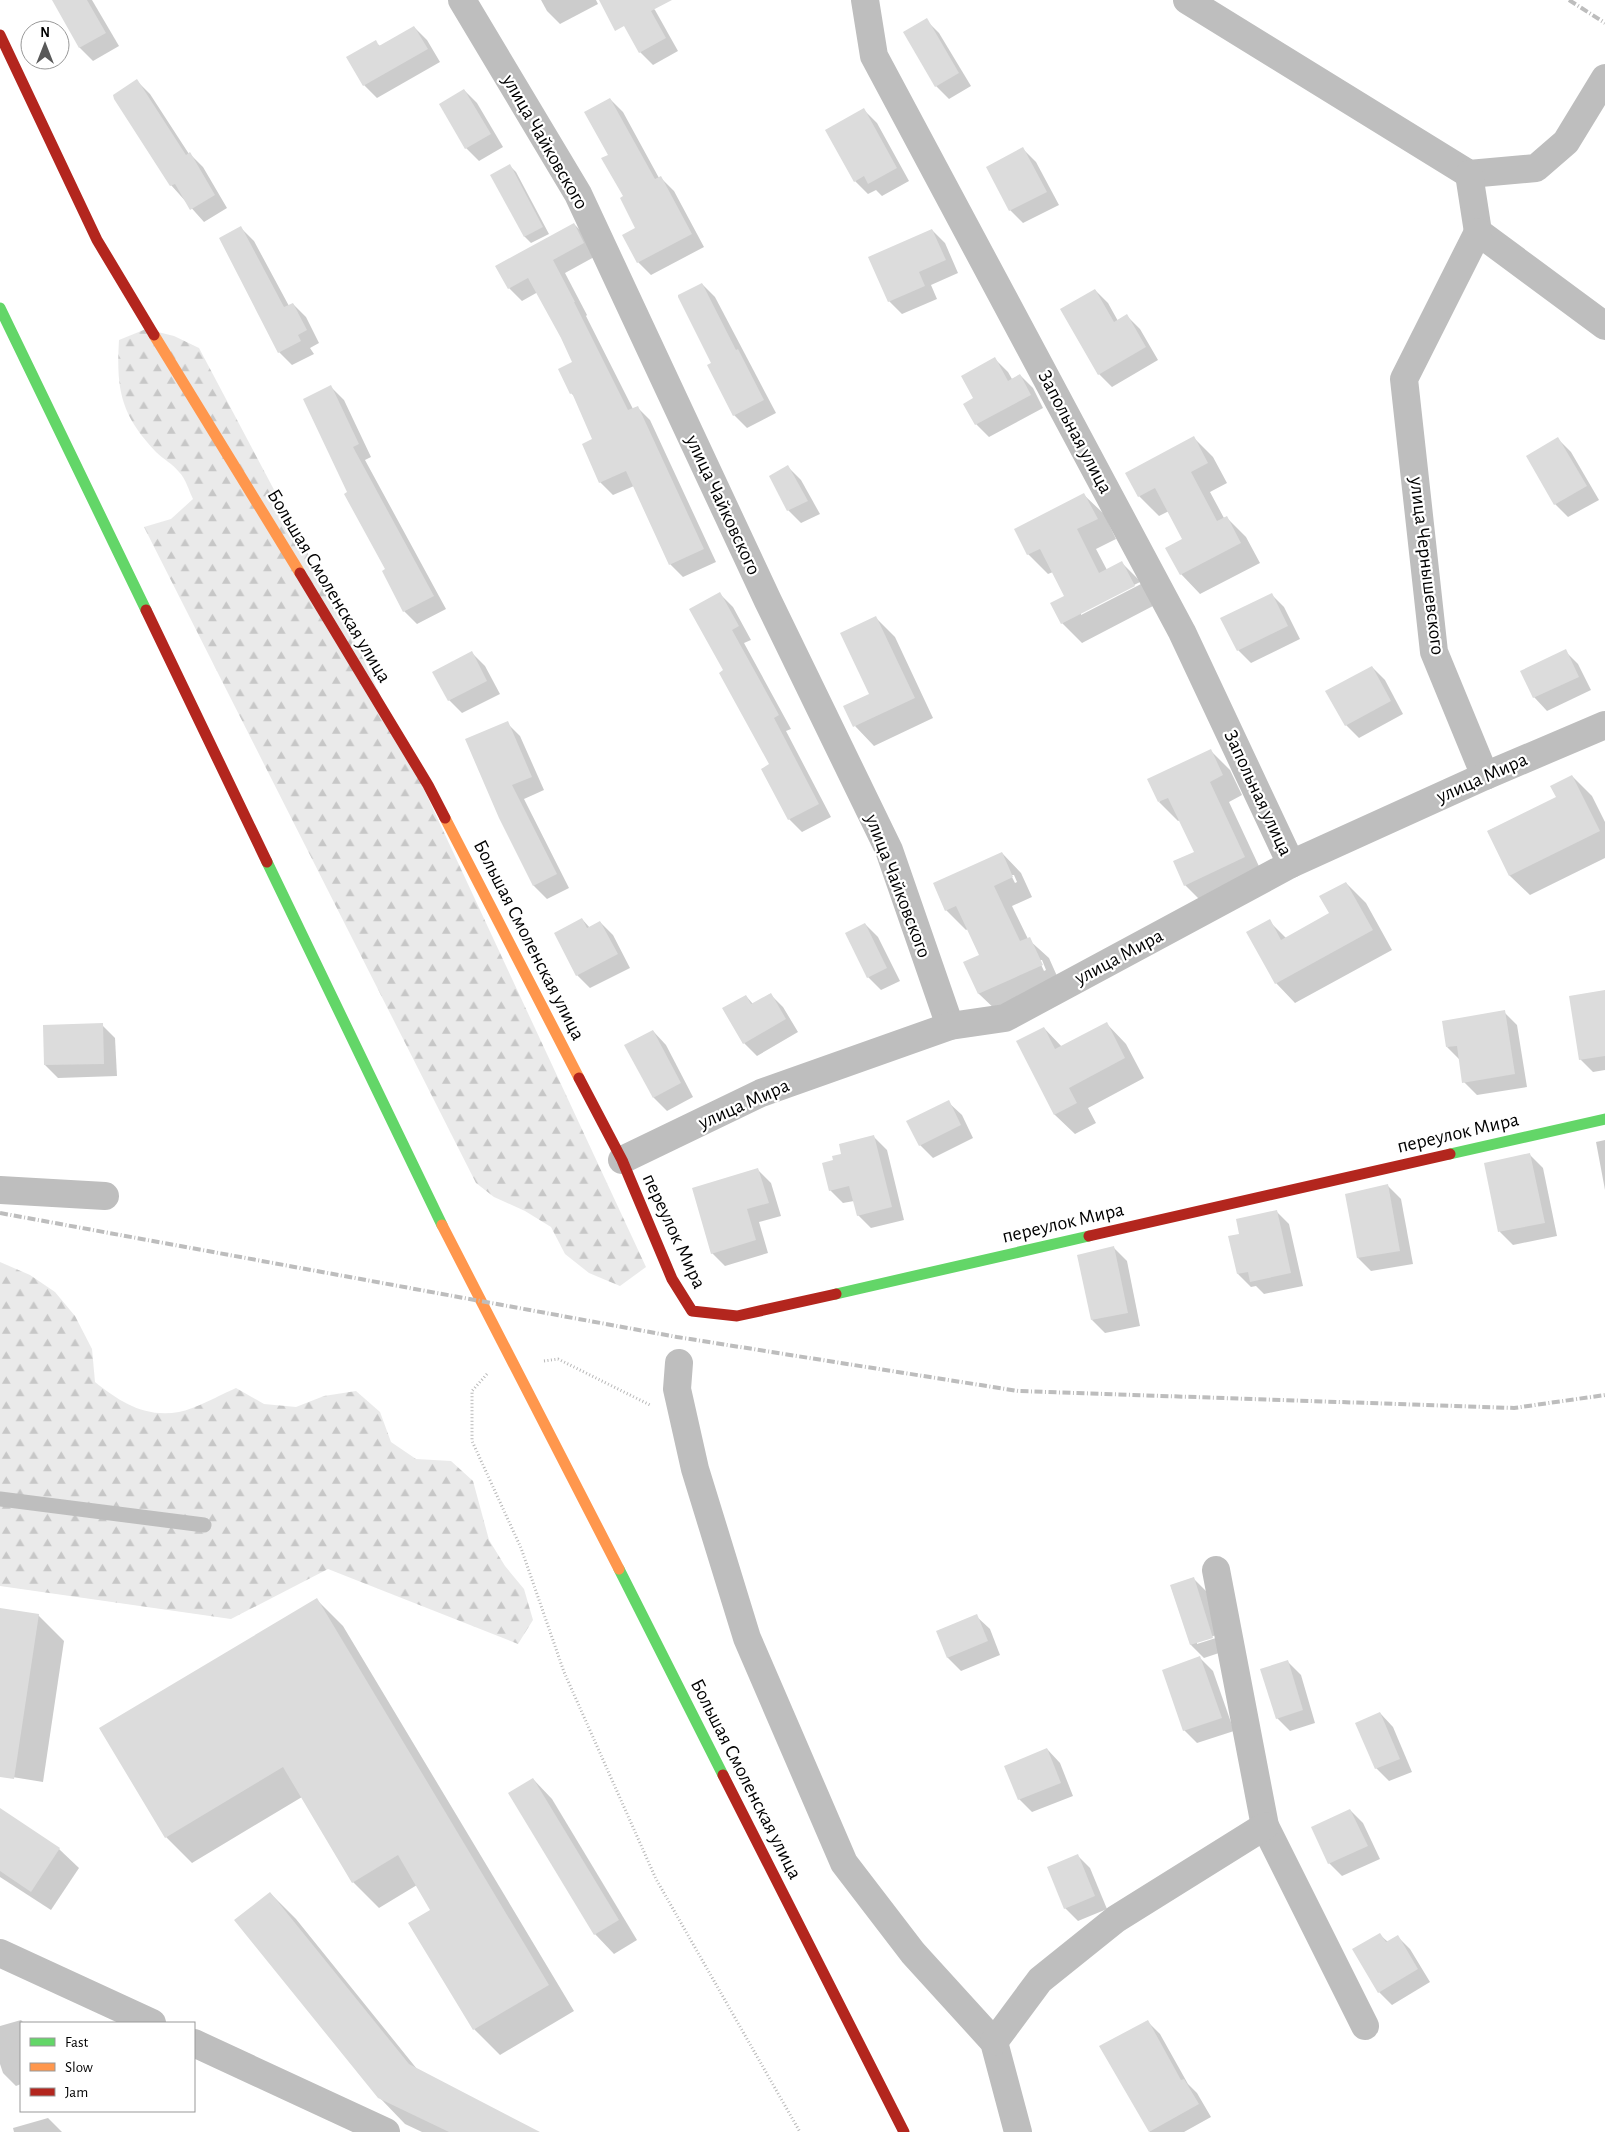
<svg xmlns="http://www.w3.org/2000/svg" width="1605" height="2132" font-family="'Alegreya Sans',sans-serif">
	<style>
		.forest { fill: url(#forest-firs) }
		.shadow { fill: #0003; fill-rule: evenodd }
		.building { fill: #dcdcdc }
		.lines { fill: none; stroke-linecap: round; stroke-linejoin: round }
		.path { stroke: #b8b8b8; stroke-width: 3; stroke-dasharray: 1 2.5; stroke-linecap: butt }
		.lane { stroke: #bebebe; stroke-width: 15 }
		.street { stroke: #bebebe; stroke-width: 28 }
		.fast { stroke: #63d668; stroke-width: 11 }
		.slow { stroke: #ff974d; stroke-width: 11 }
		.jam { stroke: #b3261e; stroke-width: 11 }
		.rail { stroke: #bdbdbd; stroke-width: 4; stroke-dasharray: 8 2.5 1 2.5; stroke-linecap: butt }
		.labels { text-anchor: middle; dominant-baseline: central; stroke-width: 4.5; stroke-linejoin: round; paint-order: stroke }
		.street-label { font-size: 20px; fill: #000; stroke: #fff }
	</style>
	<defs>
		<pattern id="forest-firs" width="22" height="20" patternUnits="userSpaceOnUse" patternTransform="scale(1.25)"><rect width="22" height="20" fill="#eaeaea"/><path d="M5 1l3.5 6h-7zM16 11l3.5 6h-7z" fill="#c7c7c7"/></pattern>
	</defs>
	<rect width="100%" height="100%" fill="#fff"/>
	<g class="forest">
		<path d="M 146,329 L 174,336 L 199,348 L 361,654 L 646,1267 L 620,1286 L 589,1273 L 565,1254 L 551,1227 L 525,1211 L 494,1197 L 476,1183 L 144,527 L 171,519 L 193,499 C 189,491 186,479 179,472 C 173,464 163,459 156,452 C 121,415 116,390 119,340 Z"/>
		<path d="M 0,1262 L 30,1275 L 55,1292 L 75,1316 L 92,1349 L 95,1382 C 120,1402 145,1418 179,1412 C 195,1409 220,1395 236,1388 L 264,1404 L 296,1407 L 324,1396 L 356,1391 L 380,1412 L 391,1442 L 416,1459 L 451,1461 L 473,1481 L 489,1540 L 505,1566 L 524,1589 L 533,1620 L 518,1644 L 328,1569 L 231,1619 L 0,1586 Z"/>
	</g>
	<g class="shadow">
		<path d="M 53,0 L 92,0 L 119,46 L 93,61 L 80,48 Z"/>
		<path d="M 541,0 L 596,0 L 598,4 L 560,24 L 547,11 Z"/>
		<path d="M 635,0 L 645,0 L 655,10 L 678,51 L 653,65 L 640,52 Z"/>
		<path d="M 926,20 L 939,33 L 971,86 L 949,99 L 936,86 Z"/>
		<path d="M 414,27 L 427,40 L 440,62 L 377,98 L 364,85 L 375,42 L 380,46 Z"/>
		<path d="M 137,81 L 150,94 L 189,154 L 190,154 L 203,167 L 227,208 L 204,222 L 171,185 Z"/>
		<path d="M 464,90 L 477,103 L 503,147 L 479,161 L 466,148 Z"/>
		<path d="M 610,99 L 623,112 L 659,178 L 661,178 L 674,191 L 704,247 L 651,275 L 638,262 L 637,229 L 610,156 Z"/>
		<path d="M 864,110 L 877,123 L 909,181 L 882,196 L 876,190 L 868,194 L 855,181 Z"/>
		<path d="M 1023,149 L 1036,162 L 1059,205 L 1023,223 L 1010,210 Z"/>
		<path d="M 510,166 L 516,172 L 549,234 L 531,243 L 525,237 L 492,175 Z"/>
		<path d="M 574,224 L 587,237 L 596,256 L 565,273 L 587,315 L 586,316 L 633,409 L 637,407 L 650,420 L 716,562 L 683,577 L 670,564 L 634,486 L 613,495 L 600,482 L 594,440 L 575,397 L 571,393 L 574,362 L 538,292 L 522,301 L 509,288 Z"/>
		<path d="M 241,228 L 254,241 L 289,306 L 293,304 L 306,317 L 319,343 L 310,348 L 314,354 L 292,365 L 279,352 Z"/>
		<path d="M 932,230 L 945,243 L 958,273 L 931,285 L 937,299 L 902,314 L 889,301 Z"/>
		<path d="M 702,284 L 715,297 L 776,413 L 747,428 L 734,415 L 713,363 Z"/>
		<path d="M 1095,290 L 1108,303 L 1118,321 L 1127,316 L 1140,329 L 1158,360 L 1112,387 L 1099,374 Z"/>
		<path d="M 995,359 L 1008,372 L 1012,379 L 1020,375 L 1033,388 L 1043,408 L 989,437 L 976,424 L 974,399 Z"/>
		<path d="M 331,387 L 344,400 L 371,457 L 365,460 L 446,609 L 417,624 L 404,611 L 387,570 L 349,493 Z"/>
		<path d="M 1194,438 L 1213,457 L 1227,483 L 1210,492 L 1224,518 L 1226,517 L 1246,537 L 1260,563 L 1200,594 L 1181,574 L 1184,539 L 1169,511 L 1159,516 L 1139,496 Z"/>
		<path d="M 1558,439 L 1571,452 L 1599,500 L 1568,517 L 1555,504 L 1528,456 Z"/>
		<path d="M 788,467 L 801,480 L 820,514 L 801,523 L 788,510 Z"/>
		<path d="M 1084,495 L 1104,514 L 1116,539 L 1096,549 L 1107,570 L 1122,563 L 1141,582 L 1153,606 L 1082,643 L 1062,623 L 1066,597 L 1053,572 L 1048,574 L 1028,554 ZM 1140,582 L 1141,584 L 1081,615 L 1081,612 Z"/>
		<path d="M 720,594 L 733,607 L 751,640 L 744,643 L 791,729 L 786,731 L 831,817 L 802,832 L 789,819 L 771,765 L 725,671 Z"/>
		<path d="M 1271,594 L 1284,607 L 1300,639 L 1251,663 L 1238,650 Z"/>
		<path d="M 876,618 L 895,637 L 933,718 L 874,746 L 855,726 L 871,694 Z"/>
		<path d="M 1565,651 L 1578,664 L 1591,690 L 1547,711 L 1534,697 L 1522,671 Z"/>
		<path d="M 472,653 L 485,666 L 500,694 L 462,713 L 449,700 Z"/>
		<path d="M 1372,667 L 1385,680 L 1403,714 L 1359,738 L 1346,725 Z"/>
		<path d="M 507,723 L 520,736 L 544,790 L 524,799 L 569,888 L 547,899 L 534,886 L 500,818 Z"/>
		<path d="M 1210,750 L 1230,770 L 1242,795 L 1229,802 L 1264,877 L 1205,905 L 1185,885 L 1195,852 L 1180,820 L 1178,821 L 1159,802 Z"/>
		<path d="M 1572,776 L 1592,796 L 1605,822 L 1605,858 L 1530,895 L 1510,876 L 1488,831 L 1557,798 Z"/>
		<path d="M 1002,853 L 1021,873 L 1032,897 L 1012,906 L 1028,939 L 1049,958 L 1061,985 L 999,1013 L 979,994 L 965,963 L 980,956 L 968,929 L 966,930 L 946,910 ZM 1011,875 L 1014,875 L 1017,882 L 1015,883 ZM 1039,960 L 1042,960 L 1046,970 L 1044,971 Z"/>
		<path d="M 1346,883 L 1366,903 L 1392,950 L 1295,1003 L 1276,983 L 1269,921 L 1286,938 L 1331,914 Z"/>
		<path d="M 582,919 L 590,928 L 600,922 L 613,935 L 630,968 L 590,988 L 577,975 Z"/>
		<path d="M 865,924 L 878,937 L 900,981 L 881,990 L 868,977 Z"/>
		<path d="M 1605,992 L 1605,1070 L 1593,1072 L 1580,1059 Z"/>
		<path d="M 770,994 L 783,1007 L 798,1032 L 757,1056 L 744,1043 L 746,996 L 753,1004 Z"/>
		<path d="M 1504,1012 L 1517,1025 L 1527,1087 L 1477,1095 L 1464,1082 L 1460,1060 L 1447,1047 Z"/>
		<path d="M 1107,1024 L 1126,1044 L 1144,1078 L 1088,1108 L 1096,1123 L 1075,1134 L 1055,1115 L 1018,1042 L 1044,1028 L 1062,1047 Z"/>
		<path d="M 102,1025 L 115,1038 L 117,1076 L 58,1078 L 45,1065 Z"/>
		<path d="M 653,1031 L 666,1045 L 693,1097 L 667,1111 L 654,1098 Z"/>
		<path d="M 948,1102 L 962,1115 L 973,1138 L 933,1158 L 920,1145 Z"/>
		<path d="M 874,1137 L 887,1150 L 904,1220 L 871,1228 L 858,1215 L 854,1201 L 843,1203 L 830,1190 L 835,1161 Z"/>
		<path d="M 1605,1140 L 1605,1190 L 1596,1142 Z"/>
		<path d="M 1530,1155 L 1543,1168 L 1557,1236 L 1513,1245 L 1500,1232 L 1485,1164 Z"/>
		<path d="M 758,1170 L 771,1183 L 781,1216 L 759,1222 L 768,1253 L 725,1266 L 712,1253 Z"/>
		<path d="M 1388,1186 L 1401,1199 L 1413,1264 L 1371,1271 L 1358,1258 Z"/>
		<path d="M 1276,1211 L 1289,1224 L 1303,1286 L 1264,1294 L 1256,1286 L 1251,1287 L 1238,1274 L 1241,1235 Z"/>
		<path d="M 1114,1248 L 1127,1261 L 1140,1326 L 1105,1333 L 1092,1320 Z"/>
		<path d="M 1193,1578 L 1206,1591 L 1225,1651 L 1204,1658 L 1191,1645 L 1171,1586 ZM 1219,1634 L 1219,1637 L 1197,1644 L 1197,1642 Z"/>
		<path d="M 317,1600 L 343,1626 L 574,2011 L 500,2055 L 474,2029 L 432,1910 L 417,1885 L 379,1908 L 353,1882 L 302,1797 L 192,1863 L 166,1837 Z"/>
		<path d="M 0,1609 L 38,1615 L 64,1641 L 43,1782 L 0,1775 Z"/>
		<path d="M 976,1616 L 990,1629 L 1000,1655 L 961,1671 L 948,1658 L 937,1632 Z"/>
		<path d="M 1200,1658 L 1213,1671 L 1234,1731 L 1197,1743 L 1184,1730 Z"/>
		<path d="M 1288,1662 L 1301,1675 L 1315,1723 L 1290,1731 L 1277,1718 Z"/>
		<path d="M 1380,1713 L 1393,1727 L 1412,1772 L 1389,1781 L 1376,1768 Z"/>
		<path d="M 1047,1749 L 1060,1763 L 1073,1796 L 1032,1812 L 1019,1799 Z"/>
		<path d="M 533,1779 L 552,1799 L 637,1940 L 614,1954 L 595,1934 Z"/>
		<path d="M 0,1810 L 59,1849 L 79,1868 L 51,1910 L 0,1877 Z"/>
		<path d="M 1350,1810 L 1363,1823 L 1380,1859 L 1342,1876 L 1329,1863 Z"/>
		<path d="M 1077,1855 L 1090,1868 L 1107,1909 L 1078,1921 L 1065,1908 Z"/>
		<path d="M 270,1893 L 296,1919 L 417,2069 L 532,2132 L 422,2132 L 405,2124 L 379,2097 Z"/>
		<path d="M 1379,1934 L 1388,1942 L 1397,1936 L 1410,1949 L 1430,1982 L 1392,2005 L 1379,1992 Z"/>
		<path d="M 21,2020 L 24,2023 L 21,2023 L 21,2084 L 16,2086 L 3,2073 L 0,2064 L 0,2026 Z"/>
		<path d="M 1147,2021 L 1160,2034 L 1188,2084 L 1197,2093 L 1211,2117 L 1184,2132 L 1150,2132 L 1101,2047 Z"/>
		<path d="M 48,2118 L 62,2132 L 14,2132 L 13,2128 Z"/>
	</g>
	<g class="building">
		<path d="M 52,0 L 87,0 L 106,33 L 79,48 Z"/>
		<path d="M 599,0 L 672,0 L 651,11 L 666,38 L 639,53 L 624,26 L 615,31 Z"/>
		<path d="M 927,18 L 959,73 L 935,87 L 903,32 Z"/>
		<path d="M 414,26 L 428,49 L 363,86 L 346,57 L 376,40 L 379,46 Z"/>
		<path d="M 137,79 L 186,155 L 190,152 L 215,195 L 190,210 L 175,184 L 170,186 L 114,99 L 113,95 Z"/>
		<path d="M 464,89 L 491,134 L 465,149 L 439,104 Z"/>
		<path d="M 610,98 L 655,179 L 661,176 L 692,234 L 637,263 L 622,235 L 635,228 L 620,198 L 623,196 L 601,158 L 608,155 L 584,112 Z"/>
		<path d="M 864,108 L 897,168 L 868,184 L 864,176 L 854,182 L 825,130 Z"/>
		<path d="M 1023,147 L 1047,192 L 1009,211 L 986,167 Z"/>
		<path d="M 510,164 L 543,227 L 524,237 L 490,175 Z"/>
		<path d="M 574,223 L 584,243 L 553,260 L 575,302 L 574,302 L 628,410 L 638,406 L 704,549 L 669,565 L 626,471 L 599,483 L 582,444 L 592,439 L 572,393 L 570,394 L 558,369 L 572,362 L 561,338 L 528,278 L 508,289 L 495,266 Z"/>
		<path d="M 241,226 L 284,307 L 293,303 L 307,330 L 298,335 L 301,341 L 278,353 L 219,238 Z"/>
		<path d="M 932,229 L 946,260 L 919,272 L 925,286 L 888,302 L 868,257 Z"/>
		<path d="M 702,283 L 736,350 L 738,349 L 764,400 L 733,416 L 707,365 L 711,363 L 678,297 L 678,295 Z"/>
		<path d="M 1095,289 L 1114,322 L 1127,314 L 1146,347 L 1098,375 L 1060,309 Z"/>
		<path d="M 995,357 L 1008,381 L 1020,374 L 1031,395 L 975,425 L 963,404 L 973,398 L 961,376 Z"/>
		<path d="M 331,385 L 359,444 L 353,447 L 434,596 L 403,612 L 382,571 L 385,569 L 344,494 L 347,492 L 303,399 Z"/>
		<path d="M 1194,436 L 1208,463 L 1191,472 L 1217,521 L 1227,516 L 1241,543 L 1180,575 L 1165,548 L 1182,539 L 1155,488 L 1138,497 L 1125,473 Z"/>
		<path d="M 1558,437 L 1587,486 L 1554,505 L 1526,456 Z"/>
		<path d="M 788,465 L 808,501 L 787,511 L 769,476 Z"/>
		<path d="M 1084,493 L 1098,519 L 1077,529 L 1099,573 L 1122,561 L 1135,586 L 1061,624 L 1050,603 L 1064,596 L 1040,549 L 1027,555 L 1014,529 Z"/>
		<path d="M 720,592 L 739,626 L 732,630 L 779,715 L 774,718 L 819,804 L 788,820 L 761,769 L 769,764 L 719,673 L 723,670 L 689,609 Z"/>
		<path d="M 1272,593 L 1288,626 L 1237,651 L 1220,618 Z"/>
		<path d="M 876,616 L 915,698 L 853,727 L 843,706 L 869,694 L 840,633 Z"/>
		<path d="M 1566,649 L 1579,677 L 1533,698 L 1520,671 Z"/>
		<path d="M 472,651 L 487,681 L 448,701 L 432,672 Z"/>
		<path d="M 1372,666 L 1391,701 L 1345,726 L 1325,691 Z"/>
		<path d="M 508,721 L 532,777 L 512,785 L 557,874 L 533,886 L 499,818 L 465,739 Z"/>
		<path d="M 1211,749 L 1223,775 L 1210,782 L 1245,857 L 1184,886 L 1173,861 L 1194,852 L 1168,798 L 1158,802 L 1147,779 Z"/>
		<path d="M 1572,775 L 1600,831 L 1509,876 L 1487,831 L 1556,797 L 1550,786 Z"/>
		<path d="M 1002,852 L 1013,877 L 994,886 L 1020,941 L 1030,937 L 1043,965 L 978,994 L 963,962 L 979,955 L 956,906 L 945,911 L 933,883 Z"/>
		<path d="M 1346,882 L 1373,930 L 1275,984 L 1246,932 L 1270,919 L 1281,940 L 1329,913 L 1319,896 Z"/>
		<path d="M 582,918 L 587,928 L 600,921 L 618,954 L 576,976 L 554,933 Z"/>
		<path d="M 865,923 L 887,968 L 867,978 L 845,933 Z"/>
		<path d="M 1605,990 L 1605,1056 L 1579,1060 L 1569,996 Z"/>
		<path d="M 771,993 L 786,1019 L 743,1044 L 722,1008 L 746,995 L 751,1004 Z"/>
		<path d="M 1505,1010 L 1515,1074 L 1462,1083 L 1457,1046 L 1446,1047 L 1442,1021 Z"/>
		<path d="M 1107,1022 L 1125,1058 L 1069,1088 L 1077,1103 L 1054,1115 L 1016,1041 L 1044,1027 L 1055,1049 Z"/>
		<path d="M 103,1023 L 104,1064 L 44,1065 L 43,1025 Z"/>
		<path d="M 653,1030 L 681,1083 L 653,1098 L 624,1045 Z"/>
		<path d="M 949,1100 L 961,1125 L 919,1146 L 906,1121 Z"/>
		<path d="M 874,1135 L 892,1207 L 857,1216 L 849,1186 L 829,1191 L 822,1163 L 833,1160 L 832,1156 L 841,1154 L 839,1144 Z"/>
		<path d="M 1530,1153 L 1545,1223 L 1498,1232 L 1484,1163 Z"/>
		<path d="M 758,1168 L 769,1203 L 747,1209 L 756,1240 L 711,1254 L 692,1188 Z"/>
		<path d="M 1388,1184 L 1400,1251 L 1357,1258 L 1345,1194 Z"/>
		<path d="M 1277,1210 L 1291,1273 L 1250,1282 L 1248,1272 L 1237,1274 L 1228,1236 L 1239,1234 L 1236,1219 Z"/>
		<path d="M 1114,1246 L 1128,1313 L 1091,1320 L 1077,1255 Z"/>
		<path d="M 1194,1577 L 1213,1638 L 1190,1645 L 1170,1585 Z"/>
		<path d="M 317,1598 L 549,1985 L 473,2030 L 408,1923 L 430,1910 L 398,1855 L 352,1883 L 283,1767 L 165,1838 L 99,1728 Z"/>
		<path d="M 0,1608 L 39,1614 L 14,1779 L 0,1777 Z"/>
		<path d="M 977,1614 L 988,1641 L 947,1658 L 936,1631 Z"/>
		<path d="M 1200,1656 L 1222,1718 L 1183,1731 L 1162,1670 Z"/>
		<path d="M 1288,1660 L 1303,1710 L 1276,1719 L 1260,1669 Z"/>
		<path d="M 1380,1712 L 1400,1759 L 1375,1769 L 1355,1723 Z"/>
		<path d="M 1047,1748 L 1061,1783 L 1018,1800 L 1004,1766 Z"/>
		<path d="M 533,1778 L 619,1920 L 594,1935 L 508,1793 Z"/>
		<path d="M 0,1808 L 60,1848 L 31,1892 L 0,1871 Z"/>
		<path d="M 1350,1809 L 1368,1846 L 1328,1864 L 1311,1827 Z"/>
		<path d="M 1078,1854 L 1095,1896 L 1064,1909 L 1047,1867 Z"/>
		<path d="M 270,1892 L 409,2064 L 540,2132 L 449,2132 L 378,2098 L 234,1920 Z"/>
		<path d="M 1380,1933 L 1386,1942 L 1398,1935 L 1418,1969 L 1378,1993 L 1352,1949 Z"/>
		<path d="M 1148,2020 L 1181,2080 L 1184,2079 L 1199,2104 L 1149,2132 L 1099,2046 Z"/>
	</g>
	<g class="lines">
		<g class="path">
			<path d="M 544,1361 L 558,1359 L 650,1405"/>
			<path d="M 487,1374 L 472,1391 L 472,1441 L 521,1548 L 564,1672 L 656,1879 L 800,2132"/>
		</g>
		<path class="lane" d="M 0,1499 L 204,1525"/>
		<g class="street">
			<path d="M 462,0 L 578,194 L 768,601 L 889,850 L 950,1026"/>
			<path d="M 865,0 L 874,56 L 1182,632 L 1291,864"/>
			<path d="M 1187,0 L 1469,174 L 1536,168 L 1566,142 L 1605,78"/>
			<path d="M 1469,174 L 1478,232 L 1605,326"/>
			<path d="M 1478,232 L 1404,379 L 1434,652 L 1485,776"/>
			<path d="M 622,1160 L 761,1093 L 950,1026 L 1005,1018 L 1291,864 L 1485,776 L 1605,725"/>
			<path d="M 0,1190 L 105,1196"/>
			<path d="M 679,1363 L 677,1389 L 695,1469 L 747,1638 L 844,1863 L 913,1953 L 994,2042 L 1018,2132"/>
			<path d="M 1216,1570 L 1265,1826 L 1365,2026"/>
			<path d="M 0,1953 L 152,2023"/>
			<path d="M 994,2042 L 1040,1980 L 1116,1919 L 1265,1826"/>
			<path d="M 194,2043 L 386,2132"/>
		</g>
		<g class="fast">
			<path d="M 0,308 L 146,610"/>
			<path d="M 267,862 L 442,1225"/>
			<path d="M 1450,1154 L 1605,1119"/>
			<path d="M 836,1294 L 1089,1236"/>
			<path d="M 619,1569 L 723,1775"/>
		</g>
		<g class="slow">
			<path d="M 154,335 L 300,573"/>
			<path d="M 445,818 L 579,1078"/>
			<path d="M 442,1225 L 619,1569"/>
		</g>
		<g class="jam">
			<path d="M 0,35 L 97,240 L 154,335"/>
			<path d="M 300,573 L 428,785 L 445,818"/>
			<path d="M 146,610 L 267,862"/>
			<path d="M 579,1078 L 622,1160 L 672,1279 L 692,1311 L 737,1316 L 836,1294"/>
			<path d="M 1089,1236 L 1450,1154"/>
			<path d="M 723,1775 L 904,2132"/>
		</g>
		<g class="rail">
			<path d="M 1569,0 L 1605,23"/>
			<path d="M 0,1213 L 677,1337 L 1018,1391 L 1514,1408 L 1605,1395"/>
		</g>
	</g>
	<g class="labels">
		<g class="street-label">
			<text transform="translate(545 142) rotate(60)">улица Чайковского</text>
			<text transform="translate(1075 432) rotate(62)">Запольная улица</text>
			<text transform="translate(723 505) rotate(65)">улица Чайковского</text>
			<text transform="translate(1427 566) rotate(83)">улица Чернышевского</text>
			<text transform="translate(329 586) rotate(59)">Большая Смоленская улица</text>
			<text transform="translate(1482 778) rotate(-24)">улица Мира</text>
			<text transform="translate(1258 793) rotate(65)">Запольная улица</text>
			<text transform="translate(898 886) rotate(69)">улица Чайковского</text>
			<text transform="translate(529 940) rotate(63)">Большая Смоленская улица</text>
			<text transform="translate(1119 957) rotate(-28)">улица Мира</text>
			<text transform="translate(744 1104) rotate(-24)">улица Мира</text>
			<text transform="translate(1458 1133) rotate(-13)">переулок Мира</text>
			<text transform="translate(1063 1223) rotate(-13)">переулок Мира</text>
			<text transform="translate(674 1231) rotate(65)">переулок Мира</text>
			<text transform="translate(746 1779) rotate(63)">Большая Смоленская улица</text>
		</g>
	</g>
	<rect x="20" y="2022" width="175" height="90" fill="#ffffff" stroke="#999999"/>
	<rect x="30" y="2038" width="25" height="8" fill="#63d668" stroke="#999999"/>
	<text x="65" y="2047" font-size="15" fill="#000000">Fast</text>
	<rect x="30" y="2063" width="25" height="8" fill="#ff974d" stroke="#999999"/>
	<text x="65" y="2072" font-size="15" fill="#000000">Slow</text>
	<rect x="30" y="2088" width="25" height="8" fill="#b3261e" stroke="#999999"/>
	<text x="65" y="2097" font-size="15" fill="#000000">Jam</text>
	<g transform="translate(45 45)"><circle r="24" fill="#ffffff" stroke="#999999"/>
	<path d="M0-4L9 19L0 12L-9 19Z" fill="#595959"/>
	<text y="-8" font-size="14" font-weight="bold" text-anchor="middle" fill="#000000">N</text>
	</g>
</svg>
